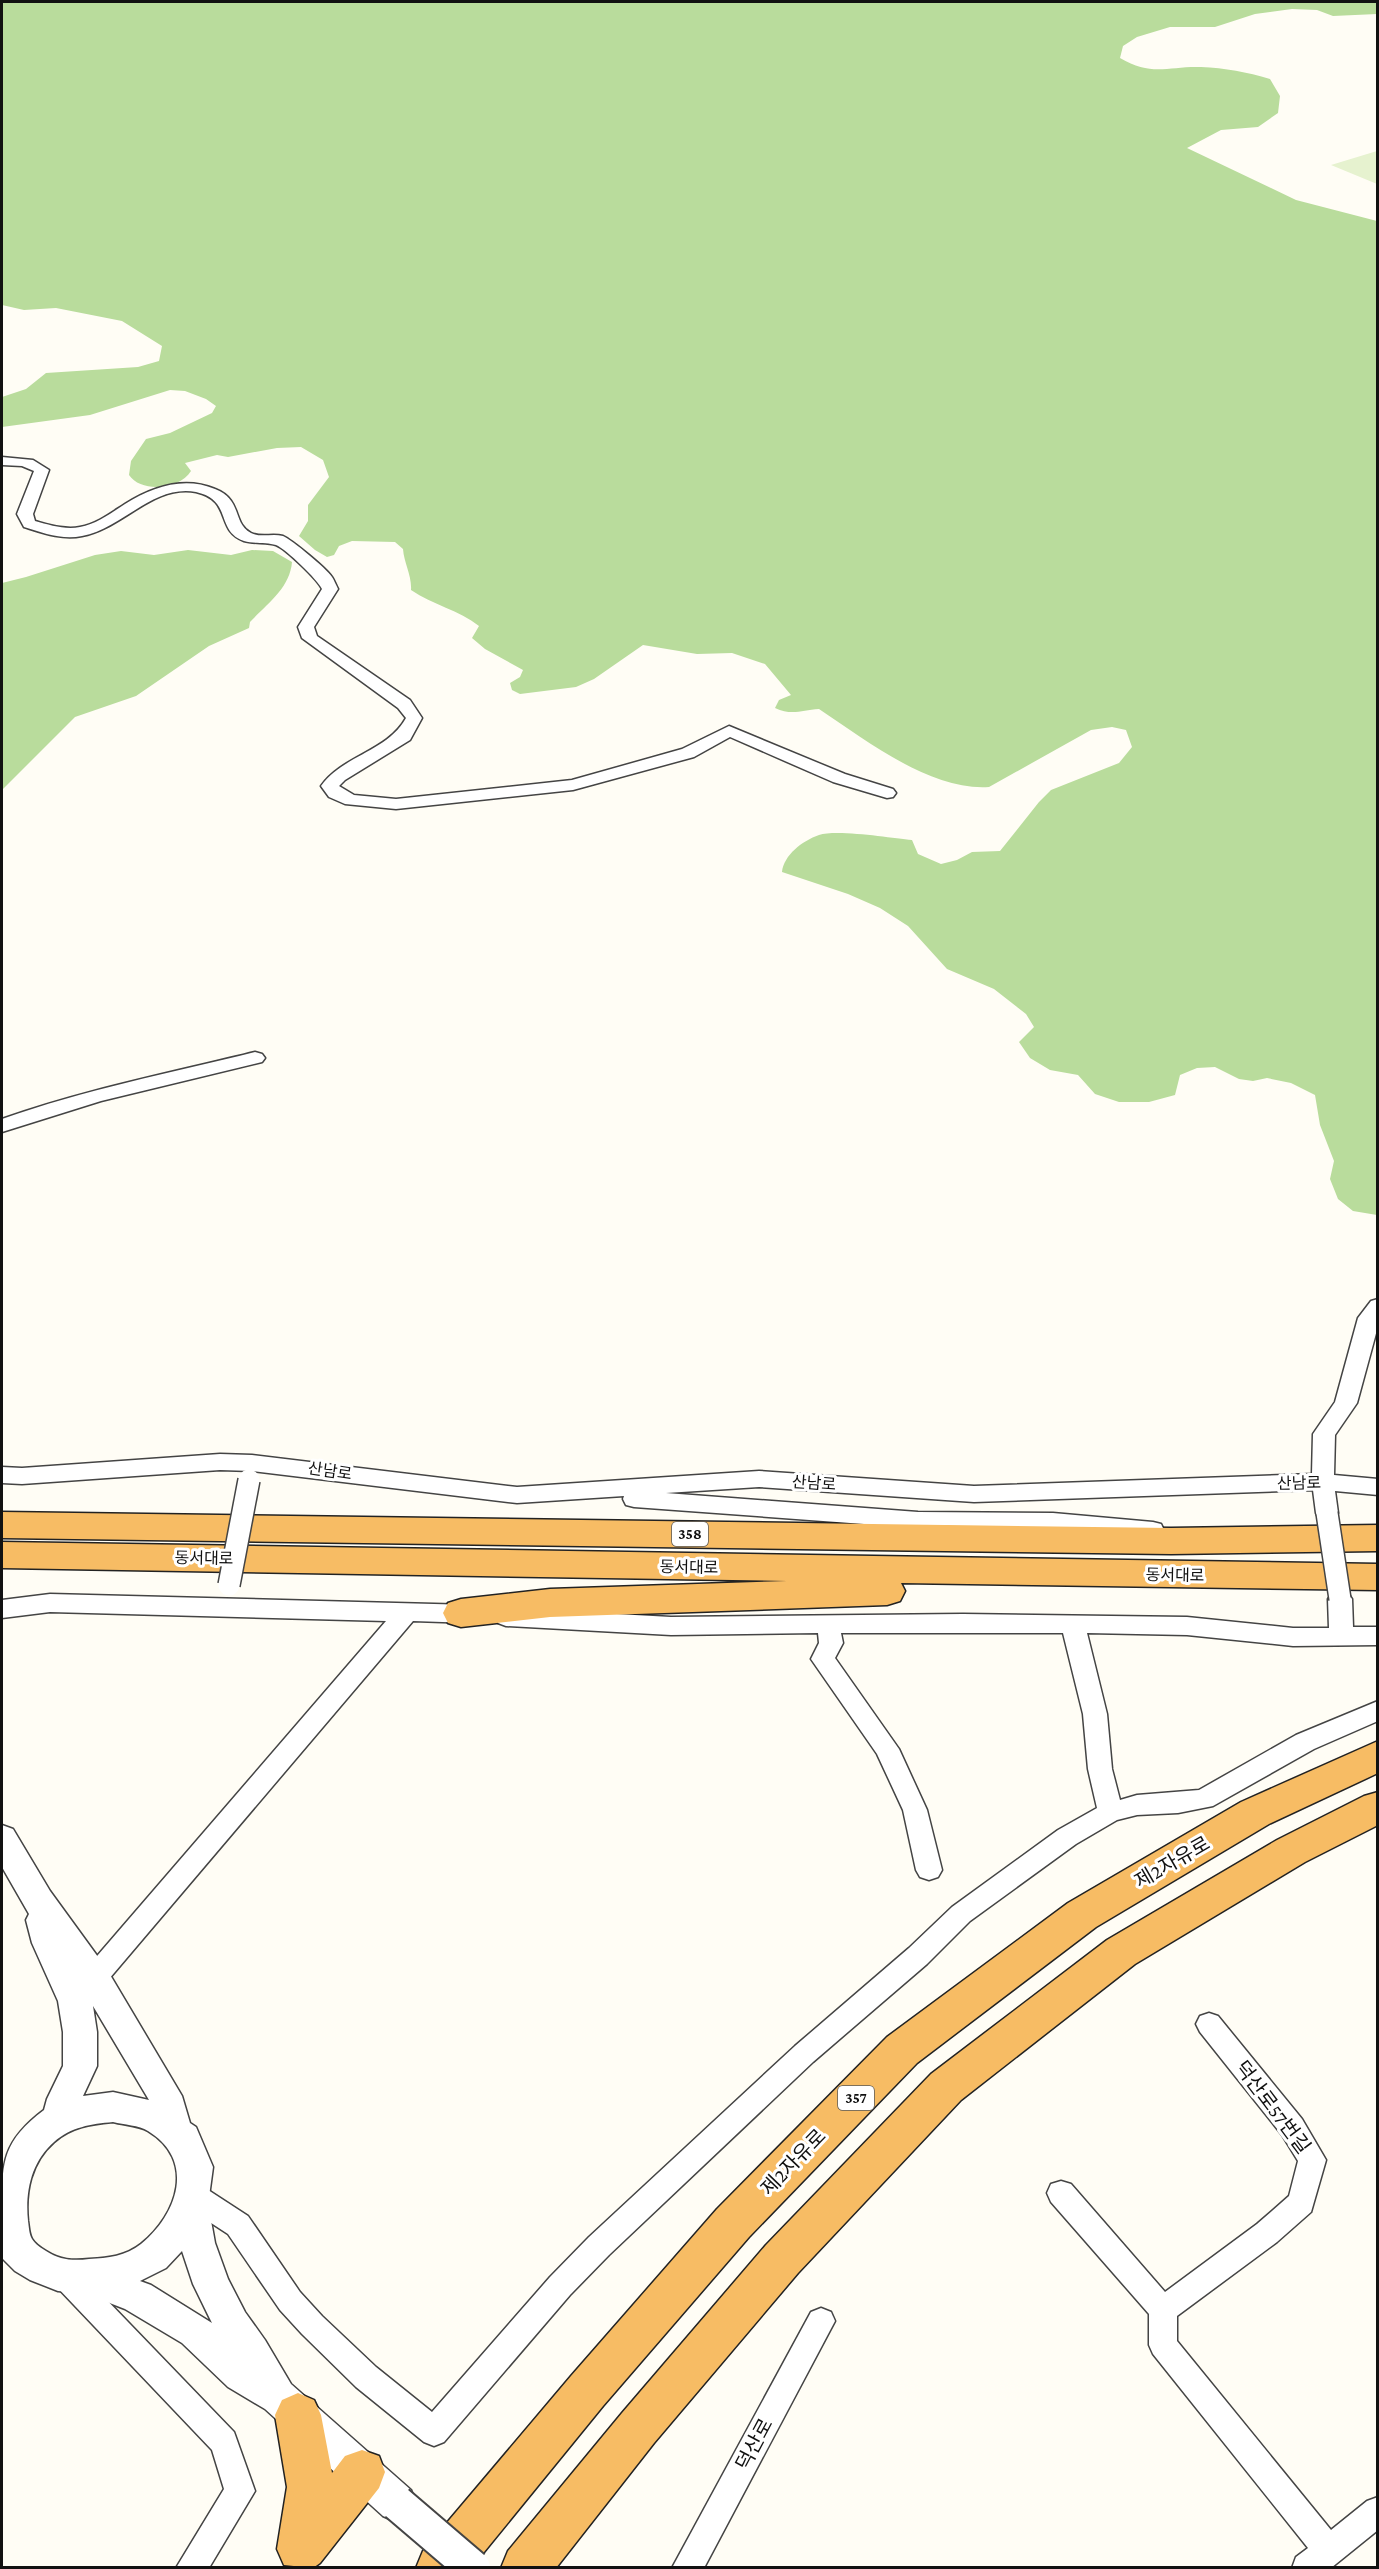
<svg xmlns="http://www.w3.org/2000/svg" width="1379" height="2569" font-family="'Crimson Pro','Noto Sans KR',serif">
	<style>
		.forest { fill: #b9dc9c }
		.pitch { fill: #e6f2cf }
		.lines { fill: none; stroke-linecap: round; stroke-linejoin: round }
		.minor-casing { stroke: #444; stroke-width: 3 }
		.tertiary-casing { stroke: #444; stroke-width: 3 }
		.trunk-casing { stroke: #222; stroke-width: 3 }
		.minor { fill: #fff; fill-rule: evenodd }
		.tertiary { fill: #fff; fill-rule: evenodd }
		.trunk { fill: #f7bc64; fill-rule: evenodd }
		.minor-bridge-casing { stroke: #444; stroke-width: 24; stroke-linecap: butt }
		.tertiary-bridge-casing { stroke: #444; stroke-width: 38; stroke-linecap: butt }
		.minor-bridge { stroke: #fff; stroke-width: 21 }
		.tertiary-bridge { stroke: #fff; stroke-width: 34 }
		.labels { text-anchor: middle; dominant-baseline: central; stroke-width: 6; stroke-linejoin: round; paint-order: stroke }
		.shield { fill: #fff; stroke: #585858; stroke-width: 1.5 }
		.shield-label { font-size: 15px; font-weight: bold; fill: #111 }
		.street-label { font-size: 16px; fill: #111; stroke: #fff }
		.near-street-label { font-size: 20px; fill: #111; stroke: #fff }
	</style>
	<rect width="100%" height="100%" fill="#fffdf5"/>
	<g class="forest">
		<path d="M 2,2 L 1377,2 L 1377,14 L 1333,16 L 1317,10 L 1292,9 L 1255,14 L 1215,27 L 1170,27 L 1137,37 L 1123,46 L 1120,58 C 1152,77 1168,66 1201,67 C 1225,68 1247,72 1270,79 L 1280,96 L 1278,113 L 1258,127 L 1221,130 L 1187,148 L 1296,200 L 1377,221 L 1377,1215 L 1353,1211 L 1338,1199 L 1330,1179 L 1334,1161 L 1320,1125 L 1315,1095 L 1291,1083 L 1267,1078 L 1253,1081 L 1239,1079 L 1215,1067 L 1197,1068 L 1180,1075 L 1175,1095 L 1149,1102 L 1119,1102 L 1095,1094 L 1078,1075 L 1050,1070 L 1030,1058 L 1019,1042 L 1034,1027 L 1026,1014 L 994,989 L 947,969 L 908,926 L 880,908 L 848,894 L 782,872 C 784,855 802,841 819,835 C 837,829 891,838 912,840 L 918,854 L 941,864 L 957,860 L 972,852 L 1000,851 L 1039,802 L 1051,790 L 1119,763 L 1132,747 L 1126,730 L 1112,727 L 1091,730 L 989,787 C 930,791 866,740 819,709 C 802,710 792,716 775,708 L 779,700 L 791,695 L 765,664 L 732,653 L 697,654 L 643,645 L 594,679 L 576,687 L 520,694 L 512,690 L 510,683 L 520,677 L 523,670 L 485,649 L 472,638 L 479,626 C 459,610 433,605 411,590 C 412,576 404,563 403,549 L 395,542 L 352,541 L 339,546 L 334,555 L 327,557 L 315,550 L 299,536 L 308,521 L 308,505 L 329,477 L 323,460 L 301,447 L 277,448 L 228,457 L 217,455 L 185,463 L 191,471 C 179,490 141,493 129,475 L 131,461 L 146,439 L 170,433 L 212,413 L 216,406 L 206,399 L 185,391 L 170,390 L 90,415 L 2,427 L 2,397 L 26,389 L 46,373 L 138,367 L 159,361 L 162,346 L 122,321 L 56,308 L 24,310 L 2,305 Z"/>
		<path d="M 188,550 L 231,555 L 252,550 L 273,551 L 292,562 C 290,588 267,604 250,622 L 249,628 L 209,646 L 136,696 L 75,717 L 2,790 L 2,583 L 26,577 L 95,555 L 121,551 L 154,555 Z"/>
	</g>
	<path class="pitch" d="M 1377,151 L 1377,184 L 1331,165 Z"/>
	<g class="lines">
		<defs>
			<g id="minor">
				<path d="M 2,457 L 33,460 L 49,470 L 33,514 L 35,521 C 50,525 65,530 80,527 C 97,524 111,513 125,504 C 152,487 184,476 215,489 C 243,500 232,523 251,533 C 261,538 272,533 283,536 C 292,540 326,568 332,577 C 334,580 336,585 338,589 L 314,627 L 317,636 L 410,700 L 422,718 L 410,740 L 345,780 L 339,786 L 354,795 L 396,799 L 572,780 L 682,749 L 729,726 L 845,774 L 893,789 L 896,793 L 893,797 L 887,798 L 833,782 L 730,737 L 694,757 L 573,790 L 396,809 L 345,804 L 329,797 L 321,786 C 343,755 387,752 406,718 L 398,708 L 302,638 L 298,627 L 322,589 C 318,580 286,549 276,545 C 267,542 254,544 244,541 C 215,531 233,500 196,492 C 153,484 122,529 82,536 C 62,540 43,533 24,527 L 17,514 L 34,471 L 22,466 L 2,465 Z"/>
				<path d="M 255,1052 L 262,1054 L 265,1058 L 262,1062 L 101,1101 L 2,1132 L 2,1119 C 84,1090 170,1073 255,1052 Z"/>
				<path d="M 1378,1299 L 1378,1326 L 1357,1403 L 1335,1435 L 1334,1475 L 1378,1479 L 1378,1495 L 1335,1491 L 1338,1513 L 1335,1519 L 1327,1521 L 1319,1519 L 1316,1513 L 1313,1490 L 974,1502 L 759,1487 L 666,1493 L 918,1512 L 1053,1513 L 1153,1522 L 1161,1524 L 1164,1530 L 1161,1536 L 1153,1538 L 1053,1529 L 918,1528 L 634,1507 L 626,1505 L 623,1499 L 624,1496 L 517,1503 L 252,1471 L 220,1470 L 22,1484 L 2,1483 L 2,1467 L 22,1468 L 220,1454 L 252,1455 L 517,1487 L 759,1471 L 974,1486 L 1312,1474 L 1313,1434 L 1335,1402 L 1358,1318 L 1371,1301 Z"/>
				<path d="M 1340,1590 L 1348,1593 L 1352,1599 L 1353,1627 L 1378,1627 L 1378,1645 L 1293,1646 L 1187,1635 L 1087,1633 L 1107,1714 L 1112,1769 L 1120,1800 L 1137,1795 L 1199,1790 L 1296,1735 L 1378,1701 L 1378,1721 L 1314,1749 L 1213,1806 L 1178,1813 L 1137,1815 L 1117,1820 L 1076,1844 L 970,1921 L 927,1964 L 813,2062 L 609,2255 L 570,2295 L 444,2442 L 434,2446 L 424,2442 L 356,2387 L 302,2334 L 280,2310 L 228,2234 L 185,2206 L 181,2197 L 185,2188 L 195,2185 L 205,2188 L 248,2216 L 300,2292 L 322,2316 L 376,2367 L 432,2412 L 550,2277 L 589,2237 L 795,2046 L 909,1948 L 952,1907 L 1058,1830 L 1097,1808 L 1088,1769 L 1083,1714 L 1063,1633 L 841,1633 L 843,1643 L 835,1658 L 899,1749 L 927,1810 L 942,1870 L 938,1877 L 929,1880 L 920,1877 L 916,1870 L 903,1810 L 877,1754 L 811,1659 L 819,1643 L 818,1633 L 671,1635 L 506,1626 L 498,1623 L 494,1617 L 498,1611 L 506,1608 L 671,1617 L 963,1614 L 1187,1617 L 1293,1628 L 1329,1628 L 1328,1599 L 1332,1593 Z"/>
				<path d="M 50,1594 L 472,1605 L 480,1608 L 484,1614 L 480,1620 L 472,1623 L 413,1621 L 103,1986 L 94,1989 L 85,1986 L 81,1978 L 85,1970 L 386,1621 L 50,1612 L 2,1618 L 2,1600 Z"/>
				<path d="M 1209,2013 L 1218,2016 L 1302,2119 L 1326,2160 L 1311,2212 L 1277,2242 L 1177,2316 L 1177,2341 L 1331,2530 L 1367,2501 L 1378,2497 L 1378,2530 L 1331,2568 L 1292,2568 L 1296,2557 L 1308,2548 L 1153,2354 L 1149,2345 L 1149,2314 L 1051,2202 L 1047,2193 L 1051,2184 L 1061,2181 L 1071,2184 L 1165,2292 L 1257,2224 L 1289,2196 L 1298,2161 L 1282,2135 L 1200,2032 L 1196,2024 L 1200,2016 Z"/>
				<path d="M 65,2263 L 75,2267 L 234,2432 L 255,2491 L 209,2568 L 176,2568 L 224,2489 L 212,2450 L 55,2285 L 51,2276 L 55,2267 Z"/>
				<path d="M 821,2308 L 831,2312 L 835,2321 L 704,2568 L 672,2568 L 811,2312 Z"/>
			</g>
			<path id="tertiary" d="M 2,1825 L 13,1829 L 50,1891 L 106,1968 L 182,2096 L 190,2123 L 196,2127 L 213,2167 L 208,2204 L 215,2243 L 228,2279 L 245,2312 L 265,2340 L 291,2384 L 411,2490 L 416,2503 L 411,2516 L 397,2522 L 383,2516 L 265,2409 L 228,2387 L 182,2343 L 125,2309 L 84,2293 L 58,2291 L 30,2280 L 15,2271 L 3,2259 C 0,2247 2,2229 2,2216 C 2,2165 0,2143 44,2110 L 47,2099 L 63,2066 L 63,2032 L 58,2001 L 32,1943 L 26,1920 L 29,1914 L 2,1867 ZM 93,2006 L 149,2100 L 113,2092 L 83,2096 L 97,2066 L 97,2032 ZM 113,2122 C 124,2125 139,2125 148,2131 C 196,2160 178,2214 141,2244 C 126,2256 108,2258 89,2259 C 73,2261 60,2260 46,2251 C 41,2248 35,2244 32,2239 C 29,2234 29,2227 28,2221 C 25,2192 31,2162 54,2142 C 71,2127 91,2124 113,2122 ZM 182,2251 L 193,2284 L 212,2323 L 151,2285 L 140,2281 L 166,2268 Z"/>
			<g id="trunk">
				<path d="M 2,1512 L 1171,1528 L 1378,1525 L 1378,1551 L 1171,1554 L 2,1538 Z"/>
				<path d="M 2,1542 L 1378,1564 L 1378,1590 L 901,1583 L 905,1591 L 900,1601 L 887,1605 L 550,1617 L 461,1627 L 448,1623 L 443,1613 L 448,1603 L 461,1599 L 550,1589 L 787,1581 L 2,1568 Z"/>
				<path d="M 1378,1741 L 1378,1773 L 1269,1824 L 1096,1927 L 917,2063 L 749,2237 L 603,2406 L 471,2568 L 416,2568 L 423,2551 L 571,2376 L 717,2209 L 887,2037 L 1068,1903 L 1241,1802 Z"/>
				<path d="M 1378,1792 L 1378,1825 L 1305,1862 L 1135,1964 L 961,2100 L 798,2273 L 654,2443 L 556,2568 L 501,2568 L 508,2551 L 622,2413 L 766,2245 L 931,2074 L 1107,1940 L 1277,1840 L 1364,1796 Z"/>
				<path d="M 298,2393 L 314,2400 L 321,2415 L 332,2473 L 345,2456 L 362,2450 L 379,2456 L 385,2472 L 379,2488 L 320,2563 L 313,2568 L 284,2565 L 277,2549 L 287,2487 L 275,2415 L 282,2400 Z"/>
			</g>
		</defs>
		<use href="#minor" class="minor-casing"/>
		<use href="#tertiary" class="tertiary-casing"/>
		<use href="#trunk" class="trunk-casing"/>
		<use href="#minor" class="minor"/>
		<use href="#tertiary" class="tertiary"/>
		<use href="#trunk" class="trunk"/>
		<defs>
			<g id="minor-bridge">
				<path d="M 1327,1513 L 1340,1599"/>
				<path d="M 229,1585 L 249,1480"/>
			</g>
			<path id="tertiary-bridge" d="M 397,2503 L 473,2568"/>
		</defs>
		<use href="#minor-bridge" class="minor-bridge-casing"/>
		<use href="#tertiary-bridge" class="tertiary-bridge-casing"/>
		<use href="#minor-bridge" class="minor-bridge"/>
		<use href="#tertiary-bridge" class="tertiary-bridge"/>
	</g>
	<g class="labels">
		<g class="shield">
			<rect x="672" y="1522" width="36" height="24" rx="4.5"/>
			<rect x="838" y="2086" width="36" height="24" rx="4.5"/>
		</g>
		<g class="shield-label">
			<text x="690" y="1534">358</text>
			<text x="856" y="2098">357</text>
		</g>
		<g class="street-label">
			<text transform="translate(330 1471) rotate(8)">산남로</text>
			<text transform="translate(814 1483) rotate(4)">산남로</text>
			<text transform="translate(1299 1483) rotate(-1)">산남로</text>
			<text transform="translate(204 1558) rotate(1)">동서대로</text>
			<text transform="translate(689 1567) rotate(1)">동서대로</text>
			<text transform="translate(1175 1575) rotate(1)">동서대로</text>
		</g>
		<g class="near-street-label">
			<text transform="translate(1172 1862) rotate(-30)">제2자유로</text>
			<text transform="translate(1273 2107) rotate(53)">덕산로57번길</text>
			<text transform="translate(793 2162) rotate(-46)">제2자유로</text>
			<text transform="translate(754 2444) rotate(-62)">덕산로</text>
		</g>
	</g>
	<rect width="1379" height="2569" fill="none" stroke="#111111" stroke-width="6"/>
</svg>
